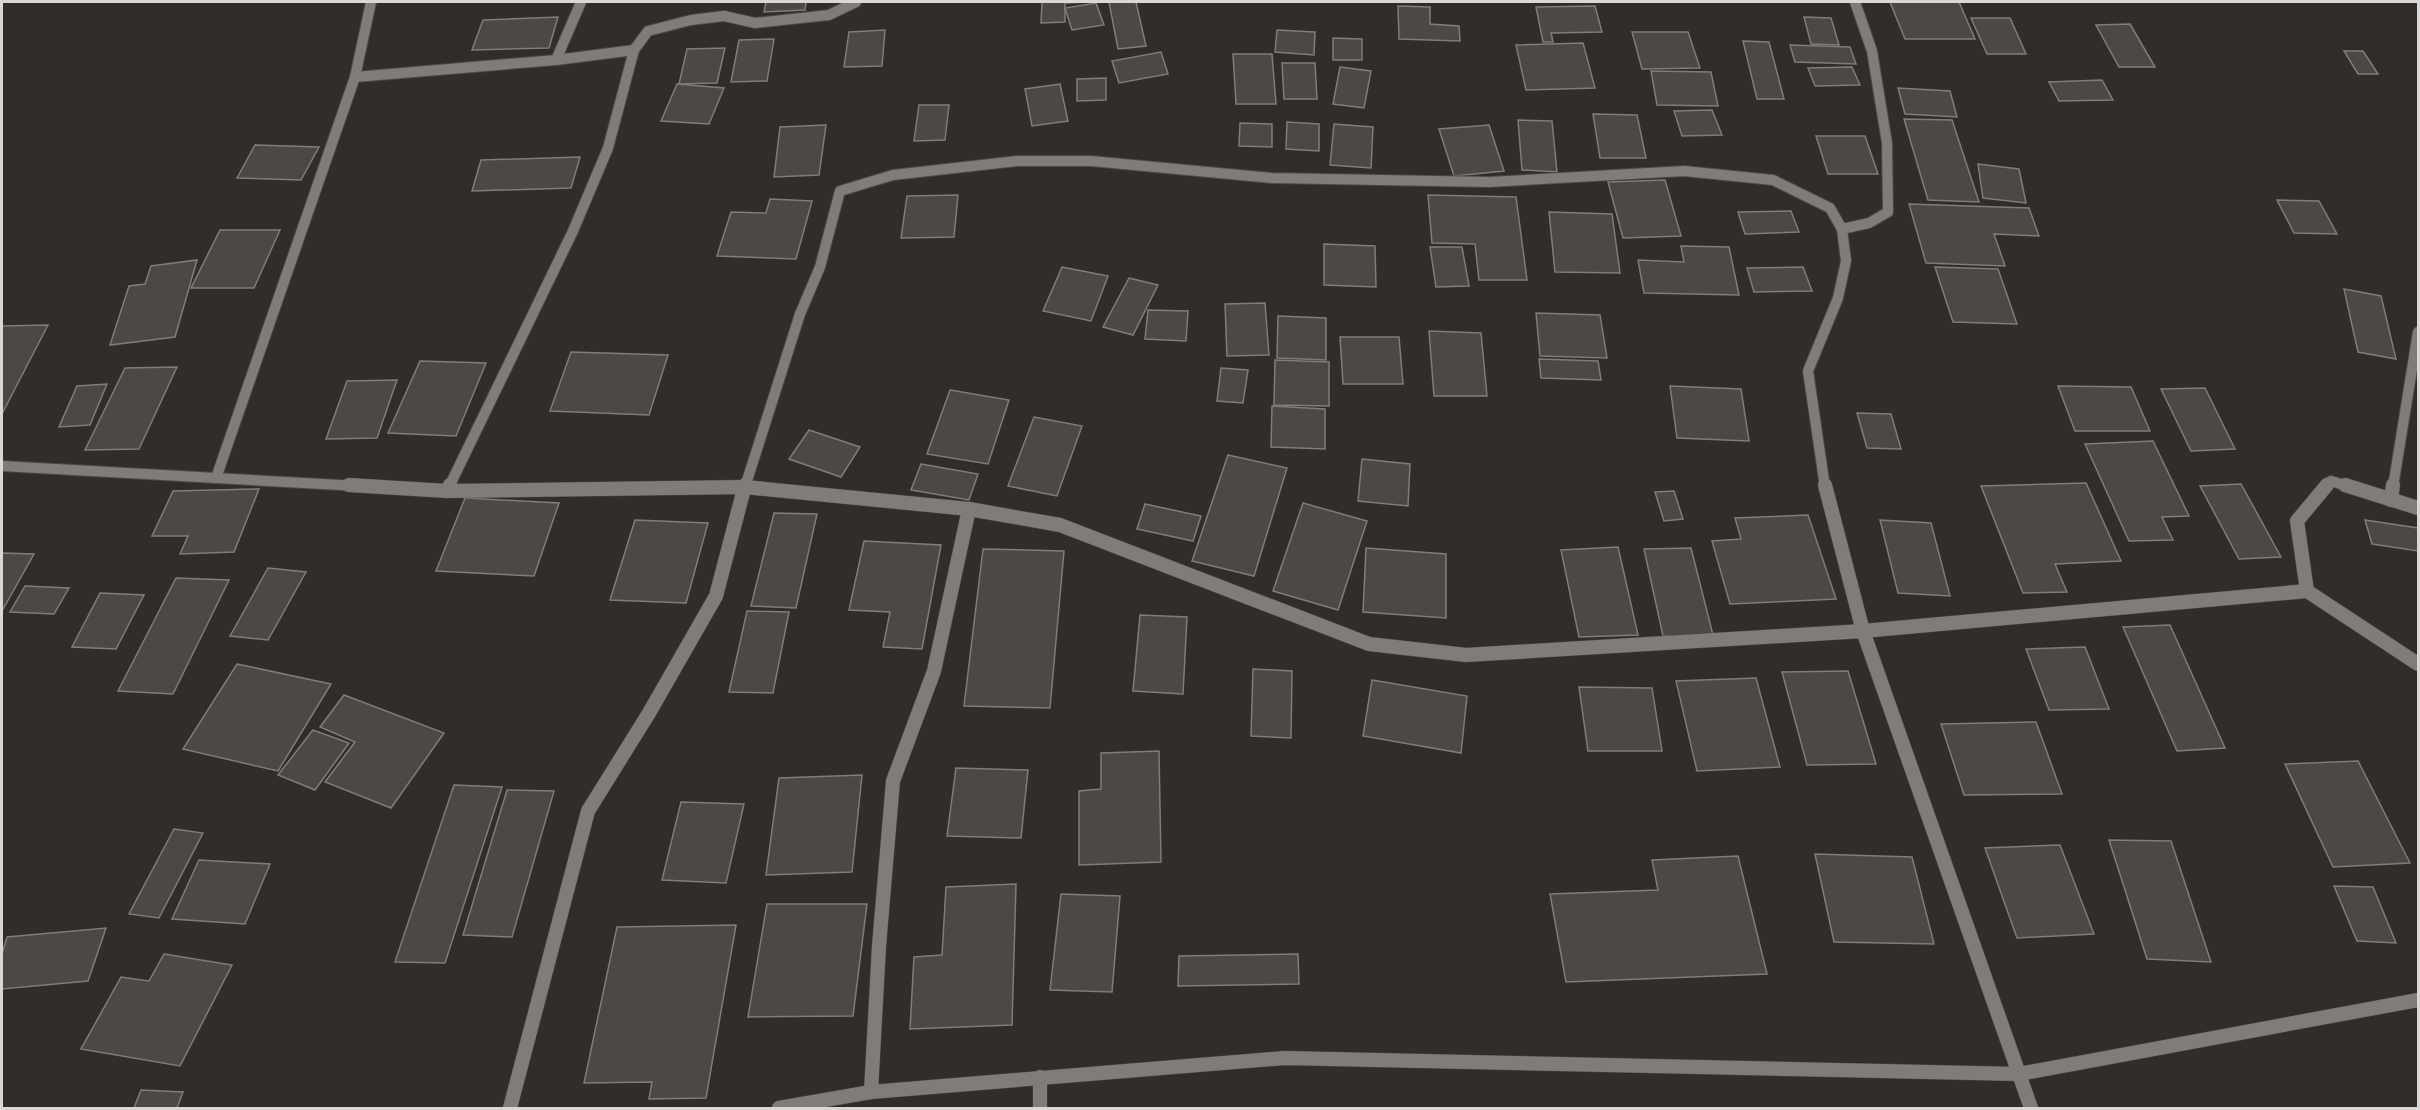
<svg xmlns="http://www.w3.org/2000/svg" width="2420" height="1110" font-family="Quicksand,sans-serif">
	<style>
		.building { fill: #4c4845; stroke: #817c79; stroke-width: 1.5 }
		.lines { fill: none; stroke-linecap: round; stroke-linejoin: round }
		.minor-far1-casing { stroke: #4b4846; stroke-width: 12 }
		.minor-casing { stroke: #4b4846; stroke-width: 15 }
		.tertiary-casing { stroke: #4b4846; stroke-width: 15 }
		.minor-far1 { stroke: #817c79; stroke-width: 10 }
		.minor { stroke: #817c79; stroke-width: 14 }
		.tertiary { stroke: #817c79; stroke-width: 14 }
	</style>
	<rect width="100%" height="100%" fill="#312d2a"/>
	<g class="building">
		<path d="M 766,2 L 806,2 L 805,10 L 764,12 Z"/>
		<path d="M 1042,2 L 1089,2 L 1065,3 L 1065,22 L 1041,23 Z"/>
		<path d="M 1109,2 L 1136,2 L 1146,46 L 1118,49 Z"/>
		<path d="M 1890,2 L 1959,2 L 1975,39 L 1905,39 Z"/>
		<path d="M 1096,3 L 1104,25 L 1072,30 L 1065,8 Z"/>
		<path d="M 1398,6 L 1430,7 L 1430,24 L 1459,26 L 1460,41 L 1399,39 Z"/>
		<path d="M 1595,6 L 1602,32 L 1551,33 L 1553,42 L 1543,42 L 1536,7 Z"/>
		<path d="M 558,17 L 549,48 L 472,50 L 483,20 Z"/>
		<path d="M 1804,17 L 1831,18 L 1839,45 L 1811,44 Z"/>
		<path d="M 1971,18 L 2010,18 L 2026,54 L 1987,54 Z"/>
		<path d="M 2130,24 L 2155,67 L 2119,67 L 2096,25 Z"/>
		<path d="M 885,30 L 882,66 L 844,67 L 849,32 Z"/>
		<path d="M 1277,30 L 1315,32 L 1314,55 L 1275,52 Z"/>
		<path d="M 1632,32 L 1688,32 L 1700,68 L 1642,69 Z"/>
		<path d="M 1333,38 L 1362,39 L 1362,60 L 1333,60 Z"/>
		<path d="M 774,39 L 767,81 L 731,82 L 739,40 Z"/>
		<path d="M 1743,41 L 1769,42 L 1784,99 L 1757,99 Z"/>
		<path d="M 1583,43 L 1595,88 L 1526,90 L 1516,45 Z"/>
		<path d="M 1790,45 L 1850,47 L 1856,64 L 1795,62 Z"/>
		<path d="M 725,48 L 717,83 L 679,84 L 687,49 Z"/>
		<path d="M 2344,51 L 2363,51 L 2378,74 L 2358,74 Z"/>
		<path d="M 1161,52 L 1168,74 L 1119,83 L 1112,61 Z"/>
		<path d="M 1233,54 L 1272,54 L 1276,104 L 1236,104 Z"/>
		<path d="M 1282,63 L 1315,63 L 1317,99 L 1284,99 Z"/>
		<path d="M 1340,67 L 1371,71 L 1364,108 L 1333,104 Z"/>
		<path d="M 1852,67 L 1860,85 L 1815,86 L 1808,68 Z"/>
		<path d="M 1651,71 L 1711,72 L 1718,106 L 1657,105 Z"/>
		<path d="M 1106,78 L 1106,100 L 1077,101 L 1077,79 Z"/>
		<path d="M 2102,80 L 2113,100 L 2059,101 L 2049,82 Z"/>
		<path d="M 677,84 L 724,88 L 709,124 L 661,121 Z"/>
		<path d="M 1060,84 L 1068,121 L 1032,126 L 1025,89 Z"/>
		<path d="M 1898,88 L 1950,91 L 1957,117 L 1905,114 Z"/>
		<path d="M 919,105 L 949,105 L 945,140 L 914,141 Z"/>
		<path d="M 1712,110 L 1722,135 L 1682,136 L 1674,111 Z"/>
		<path d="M 1593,114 L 1637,115 L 1646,158 L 1600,158 Z"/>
		<path d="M 1904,119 L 1952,120 L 1979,202 L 1928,200 Z"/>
		<path d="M 1518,120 L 1552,121 L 1557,172 L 1522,170 Z"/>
		<path d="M 1287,122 L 1319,124 L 1319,151 L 1286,149 Z"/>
		<path d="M 1240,123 L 1272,124 L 1272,147 L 1239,146 Z"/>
		<path d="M 1334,124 L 1373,127 L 1371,168 L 1330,165 Z"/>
		<path d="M 826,125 L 819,175 L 774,177 L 780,127 Z"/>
		<path d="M 1489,125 L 1504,171 L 1454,176 L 1439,129 Z"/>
		<path d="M 1816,136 L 1865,136 L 1878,174 L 1828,174 Z"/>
		<path d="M 255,145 L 319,147 L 301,180 L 237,178 Z"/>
		<path d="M 580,157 L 571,188 L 472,191 L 481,160 Z"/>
		<path d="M 1978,164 L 2019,169 L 2026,203 L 1983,198 Z"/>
		<path d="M 1665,180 L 1681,236 L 1623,238 L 1608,182 Z"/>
		<path d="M 958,195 L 954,237 L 901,238 L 907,196 Z"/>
		<path d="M 1428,195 L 1516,197 L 1527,280 L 1479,280 L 1475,244 L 1432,243 Z"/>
		<path d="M 770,199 L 812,201 L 796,259 L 717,256 L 731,212 L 766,213 Z"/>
		<path d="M 2277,200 L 2319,201 L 2337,234 L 2294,233 Z"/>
		<path d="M 1909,204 L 2029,208 L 2039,236 L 1994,234 L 2005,266 L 1926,263 Z"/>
		<path d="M 1791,211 L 1799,232 L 1745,234 L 1738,212 Z"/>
		<path d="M 1549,212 L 1612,214 L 1620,273 L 1555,272 Z"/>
		<path d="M 220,230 L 280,230 L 254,288 L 191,288 Z"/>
		<path d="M 1324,244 L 1375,246 L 1376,287 L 1324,285 Z"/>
		<path d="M 1681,246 L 1729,247 L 1739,295 L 1644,293 L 1638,260 L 1684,262 Z"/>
		<path d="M 1430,247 L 1462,247 L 1469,286 L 1436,287 Z"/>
		<path d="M 197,260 L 175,337 L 110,345 L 129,286 L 145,284 L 151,266 Z"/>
		<path d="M 1062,267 L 1108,276 L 1091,321 L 1043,311 Z"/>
		<path d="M 1803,267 L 1812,291 L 1754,292 L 1747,268 Z"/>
		<path d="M 1935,267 L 1998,269 L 2017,324 L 1953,322 Z"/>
		<path d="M 1129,278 L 1158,285 L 1133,335 L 1103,327 Z"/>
		<path d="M 2344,289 L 2381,296 L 2396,359 L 2358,352 Z"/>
		<path d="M 1265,303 L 1269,355 L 1227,356 L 1225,304 Z"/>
		<path d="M 1148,310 L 1188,311 L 1186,341 L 1145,339 Z"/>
		<path d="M 1536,313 L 1600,315 L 1607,358 L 1540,356 Z"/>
		<path d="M 1278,316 L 1326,318 L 1326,360 L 1277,358 Z"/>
		<path d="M 48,325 L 2,414 L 2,326 Z"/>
		<path d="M 1429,331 L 1481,333 L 1487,396 L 1434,396 Z"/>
		<path d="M 1340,337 L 1399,337 L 1403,384 L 1343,384 Z"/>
		<path d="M 571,352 L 668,355 L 649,415 L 550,411 Z"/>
		<path d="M 1539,359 L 1598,361 L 1601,380 L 1541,378 Z"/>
		<path d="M 1275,360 L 1329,362 L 1329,406 L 1274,405 Z"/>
		<path d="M 420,361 L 486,363 L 456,436 L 388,433 Z"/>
		<path d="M 177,367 L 139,449 L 85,450 L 125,368 Z"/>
		<path d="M 1221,368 L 1248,370 L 1243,403 L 1217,401 Z"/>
		<path d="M 397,380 L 377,438 L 326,439 L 347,381 Z"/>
		<path d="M 107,384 L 90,425 L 59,427 L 77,386 Z"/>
		<path d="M 1670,386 L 1741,389 L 1749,441 L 1677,438 Z"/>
		<path d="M 2058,386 L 2131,387 L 2150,431 L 2075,431 Z"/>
		<path d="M 2205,388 L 2235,449 L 2191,451 L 2161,389 Z"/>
		<path d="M 950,390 L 1009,400 L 988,464 L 927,454 Z"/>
		<path d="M 1272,406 L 1325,409 L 1325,449 L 1271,447 Z"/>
		<path d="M 1857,413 L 1891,414 L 1901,449 L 1867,448 Z"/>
		<path d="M 1034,417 L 1082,426 L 1057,496 L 1008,486 Z"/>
		<path d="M 809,430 L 860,447 L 841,477 L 789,459 Z"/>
		<path d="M 2153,441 L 2189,516 L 2162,517 L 2173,540 L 2129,541 L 2085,444 Z"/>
		<path d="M 1228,455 L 1287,468 L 1254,576 L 1192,561 Z"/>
		<path d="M 1362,459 L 1410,464 L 1408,506 L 1358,501 Z"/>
		<path d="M 921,464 L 978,474 L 969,500 L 911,490 Z"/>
		<path d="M 2086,483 L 2121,561 L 2055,564 L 2067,592 L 2023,593 L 1981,486 Z"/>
		<path d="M 2241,484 L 2281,557 L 2239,559 L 2200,486 Z"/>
		<path d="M 259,489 L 234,552 L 180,554 L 188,536 L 152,536 L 173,491 Z"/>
		<path d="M 1674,491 L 1683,519 L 1664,521 L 1655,492 Z"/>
		<path d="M 465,498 L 559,503 L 534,576 L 436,571 Z"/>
		<path d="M 1303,503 L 1367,521 L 1338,610 L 1273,591 Z"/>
		<path d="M 1145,504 L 1201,516 L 1193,541 L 1137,529 Z"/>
		<path d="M 774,513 L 817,514 L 796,608 L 751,606 Z"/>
		<path d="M 1808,515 L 1836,599 L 1730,604 L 1712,541 L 1741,539 L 1735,518 Z"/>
		<path d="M 635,520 L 708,523 L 686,603 L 610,600 Z"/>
		<path d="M 1880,520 L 1931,523 L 1950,596 L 1898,593 Z"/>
		<path d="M 2365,520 L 2418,528 L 2418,551 L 2372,544 Z"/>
		<path d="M 864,541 L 941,545 L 922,649 L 883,647 L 890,612 L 849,610 Z"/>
		<path d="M 1618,547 L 1638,635 L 1579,637 L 1561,550 Z"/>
		<path d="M 1366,548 L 1446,554 L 1446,618 L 1363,612 Z"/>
		<path d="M 1691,548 L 1713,635 L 1663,636 L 1644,549 Z"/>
		<path d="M 983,549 L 1064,551 L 1050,708 L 964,706 Z"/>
		<path d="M 2,553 L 34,554 L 2,611 Z"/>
		<path d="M 268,568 L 306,572 L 268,640 L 230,636 Z"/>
		<path d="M 176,578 L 229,580 L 173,694 L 118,691 Z"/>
		<path d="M 25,586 L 69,588 L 54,614 L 10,612 Z"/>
		<path d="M 100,593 L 144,595 L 116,649 L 72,647 Z"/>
		<path d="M 747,611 L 789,612 L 773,693 L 729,692 Z"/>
		<path d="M 1140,615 L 1187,617 L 1183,694 L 1133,691 Z"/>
		<path d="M 2170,625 L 2225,748 L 2177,751 L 2123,627 Z"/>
		<path d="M 2085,647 L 2109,709 L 2049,710 L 2026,649 Z"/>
		<path d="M 237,664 L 331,684 L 278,771 L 183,749 Z"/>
		<path d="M 1253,669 L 1292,671 L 1291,738 L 1251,736 Z"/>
		<path d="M 1848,671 L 1876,764 L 1807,765 L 1782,672 Z"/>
		<path d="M 1756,678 L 1780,767 L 1697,771 L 1676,681 Z"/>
		<path d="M 1372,680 L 1467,696 L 1461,753 L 1363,736 Z"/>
		<path d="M 1579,687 L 1652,688 L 1662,751 L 1588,751 Z"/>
		<path d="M 344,695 L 444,733 L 391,808 L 325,782 L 355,742 L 320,727 Z"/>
		<path d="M 2036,722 L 2062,794 L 1964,795 L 1941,724 Z"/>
		<path d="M 313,730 L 349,743 L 315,790 L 278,775 Z"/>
		<path d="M 1159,751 L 1161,862 L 1079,865 L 1079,791 L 1101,789 L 1101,753 Z"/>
		<path d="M 2358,761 L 2410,863 L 2333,867 L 2285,764 Z"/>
		<path d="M 956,768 L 1028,770 L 1021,838 L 947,836 Z"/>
		<path d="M 862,775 L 852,872 L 766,875 L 779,778 Z"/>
		<path d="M 454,785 L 502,787 L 445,963 L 395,962 Z"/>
		<path d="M 507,790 L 554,791 L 512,937 L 463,935 Z"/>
		<path d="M 681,802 L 744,804 L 726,883 L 662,880 Z"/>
		<path d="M 174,829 L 203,833 L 159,918 L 129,914 Z"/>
		<path d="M 2109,840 L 2171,841 L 2211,962 L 2147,959 Z"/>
		<path d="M 2060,845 L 2094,934 L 2017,938 L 1985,848 Z"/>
		<path d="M 1815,854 L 1912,857 L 1934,944 L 1834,942 Z"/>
		<path d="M 1738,856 L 1767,974 L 1566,982 L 1550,894 L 1658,890 L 1652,860 Z"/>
		<path d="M 199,860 L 270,864 L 245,924 L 172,919 Z"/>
		<path d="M 1016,884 L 1012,1025 L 910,1029 L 914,957 L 942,955 L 946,887 Z"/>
		<path d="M 2334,886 L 2373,887 L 2396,943 L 2357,941 Z"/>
		<path d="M 1061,894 L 1120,896 L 1112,992 L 1050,990 Z"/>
		<path d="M 767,904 L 867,904 L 853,1016 L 748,1017 Z"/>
		<path d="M 736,925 L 706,1098 L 649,1099 L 652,1082 L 584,1083 L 617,927 Z"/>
		<path d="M 106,928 L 88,981 L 2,989 L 2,954 L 7,937 Z"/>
		<path d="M 164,954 L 232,965 L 180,1066 L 81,1049 L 121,977 L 149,981 Z"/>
		<path d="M 1298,954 L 1299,984 L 1178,986 L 1179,956 Z"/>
		<path d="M 141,1090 L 183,1092 L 177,1108 L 134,1108 Z"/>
	</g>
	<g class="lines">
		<defs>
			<g id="minor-far1">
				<path d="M 634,50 L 648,31 L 691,20 L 724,16 L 755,23 L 829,15 L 856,2"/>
				<path d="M 355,77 L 371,2"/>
				<path d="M 1842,229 L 1869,223 L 1888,212 L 1887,143 L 1872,51 L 1855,2"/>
				<path d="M 2,466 L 376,487"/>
				<path d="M 216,478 L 355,77 L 556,60 L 581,2"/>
				<path d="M 449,487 L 573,231 L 608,148 L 634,50 L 556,60"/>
				<path d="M 745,487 L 800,314 L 820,267 L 840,191 L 893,175 L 1017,161 L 1091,161 L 1272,178 L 1489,182 L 1684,171 L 1773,180 L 1830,208 L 1842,229 L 1846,261 L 1838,298 L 1808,371 L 1825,487"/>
				<path d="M 2326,487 L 2331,481 L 2350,487"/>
				<path d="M 2393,487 L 2418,332"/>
			</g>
			<g id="minor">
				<path d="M 349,485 L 447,491 L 745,487 L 969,509 L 1060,525 L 1369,644 L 1466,655 L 1863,631 L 2307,591 L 2297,521 L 2327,485"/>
				<path d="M 1825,485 L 1863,631 L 2031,1108"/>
				<path d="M 2345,485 L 2418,508"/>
				<path d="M 447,491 L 450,485"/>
				<path d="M 2391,500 L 2393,485"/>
				<path d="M 2307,591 L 2418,664"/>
				<path d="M 1040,1077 L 1040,1108"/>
				<path d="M 871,1092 L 879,946 L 893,781 L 934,671 L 969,509"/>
				<path d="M 510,1108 L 588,811 L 649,713 L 716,596 L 745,485"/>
			</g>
			<path id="tertiary" d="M 779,1108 L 871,1092 L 1284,1058 L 2019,1074 L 2418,1000"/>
		</defs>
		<use href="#minor-far1" class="minor-far1-casing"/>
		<use href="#minor" class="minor-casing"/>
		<use href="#tertiary" class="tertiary-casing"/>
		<use href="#minor-far1" class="minor-far1"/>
		<use href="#minor" class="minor"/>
		<use href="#tertiary" class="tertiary"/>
	</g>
	<rect width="2420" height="1110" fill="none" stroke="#dad8d6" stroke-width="6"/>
</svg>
